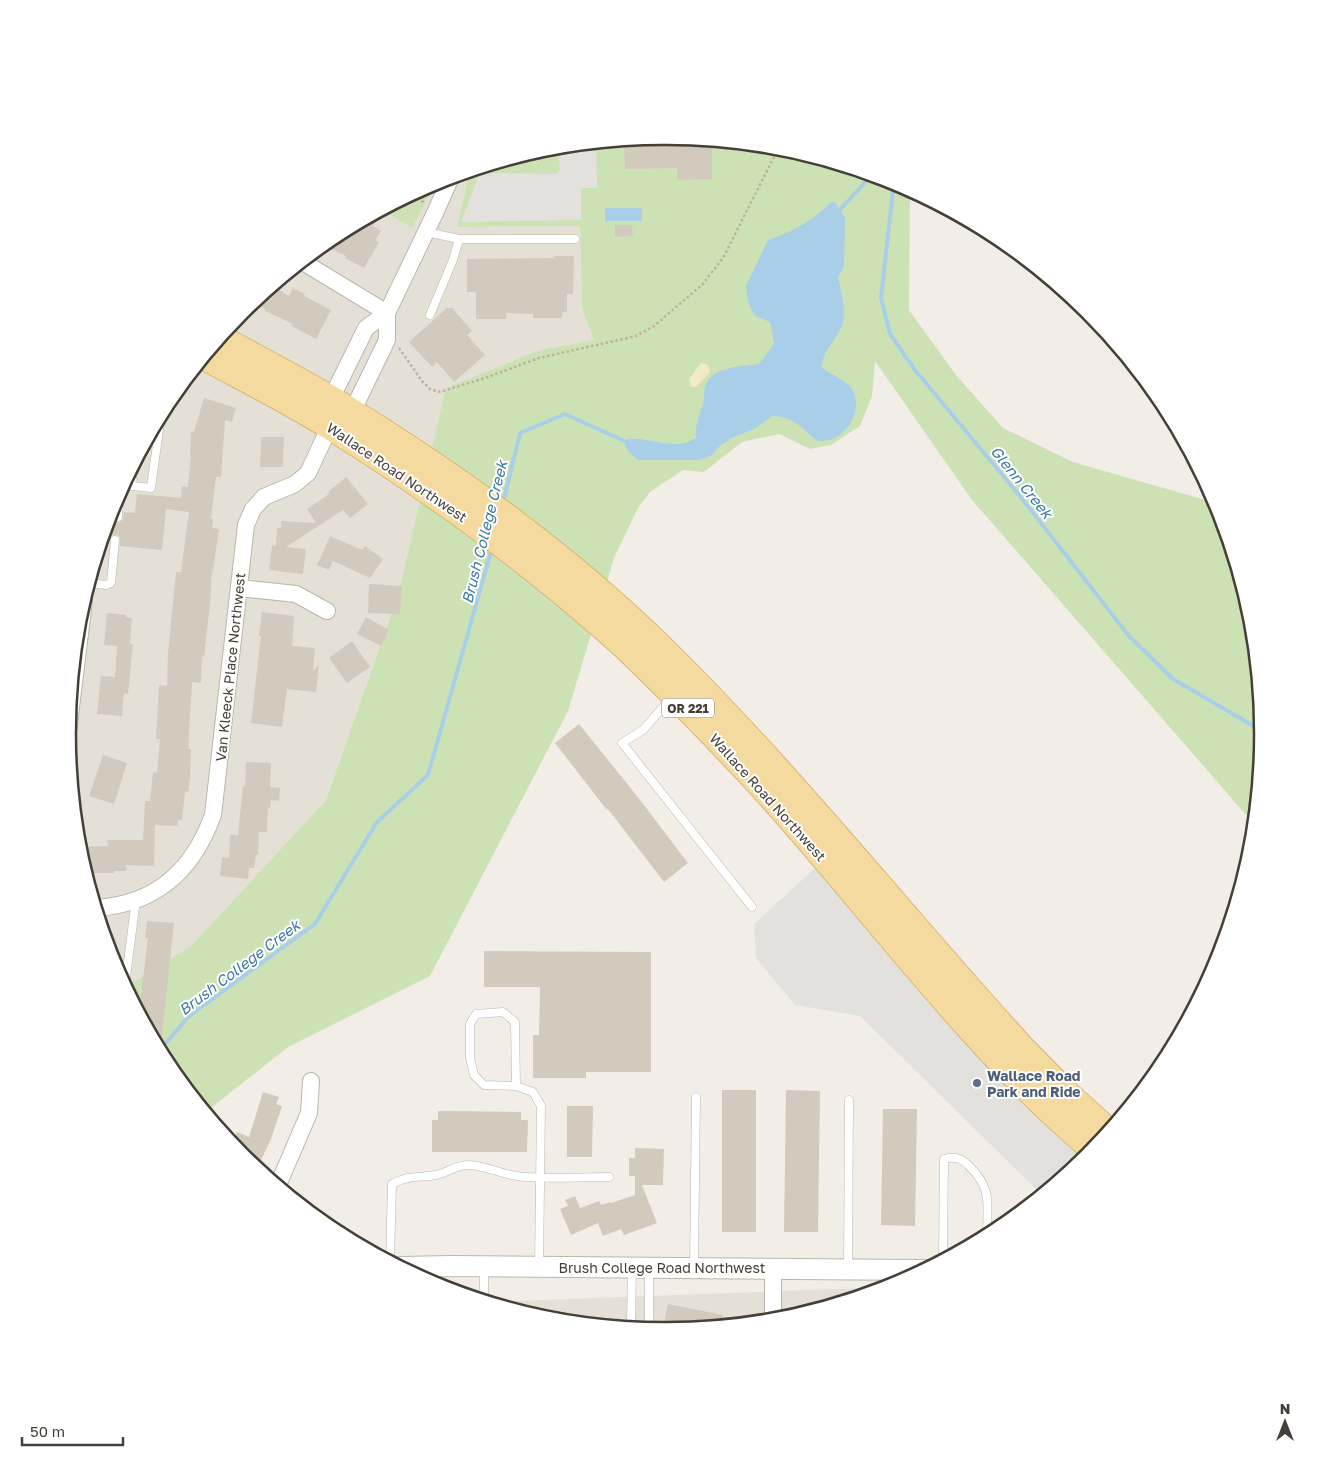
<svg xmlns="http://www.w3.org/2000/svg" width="1330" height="1467" font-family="'Golos Text',sans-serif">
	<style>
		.residential { fill: #e5e0d5 }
		.green { fill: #cde2b4 }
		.sand { fill: #f2e9c6 }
		.parking { fill: #e3e1de }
		.water { fill: #a9cfe8 }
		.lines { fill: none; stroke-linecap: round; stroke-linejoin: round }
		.stream { stroke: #a9cfe8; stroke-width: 4 }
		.building { fill: #d2cabd }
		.service-casing { stroke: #bcb6aa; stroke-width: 9 }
		.minor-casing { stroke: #bcb6aa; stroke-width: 18 }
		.tertiary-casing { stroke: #bcb6aa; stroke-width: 22 }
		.primary-casing { stroke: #d7b76f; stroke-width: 28 }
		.path { stroke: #bcb19d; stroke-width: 2.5; stroke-dasharray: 2.5 2.5; stroke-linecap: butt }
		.service { stroke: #fff; stroke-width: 8 }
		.minor { stroke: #fff; stroke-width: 16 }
		.tertiary { stroke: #fff; stroke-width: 20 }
		.primary { stroke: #f4da9e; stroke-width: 26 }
		.service-dot { fill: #5c6f8a; stroke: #fff; stroke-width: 2 }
		.labels { text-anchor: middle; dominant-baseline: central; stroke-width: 4; stroke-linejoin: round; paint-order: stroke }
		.shield { fill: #fff; stroke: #7c7973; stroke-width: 1 }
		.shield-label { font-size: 12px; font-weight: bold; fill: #443f37 }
		.street-label { font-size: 14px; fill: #443f37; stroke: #fff }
		.service-label { font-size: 14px; font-weight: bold; fill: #4e5e75; stroke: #fff; text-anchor: start }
		.water-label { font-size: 15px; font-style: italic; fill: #3b79a5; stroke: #fff }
		.rim { fill: none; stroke: #443f37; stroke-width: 2.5 }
	</style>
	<rect width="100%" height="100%" fill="#f2eee7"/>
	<g class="residential">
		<path d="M 469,172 L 457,227 L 580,226 L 582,308 L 594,340 L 540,350 L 399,592 L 326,800 L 192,945 L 126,987 L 113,962 L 79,850 L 68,733 L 79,617 L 113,505 L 168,401 L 243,311 L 333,237 L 437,181 Z"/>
		<path d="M 889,1287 L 781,1320 L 665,1331 L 548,1319 L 490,1302 Z"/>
	</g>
	<g class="green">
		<path d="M 665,136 L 782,148 L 894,182 L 910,190 L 909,310 L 956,375 L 1003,428 L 1073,462 L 1216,503 L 1251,617 L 1262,734 L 1254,824 L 972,500 L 875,361 L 872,396 L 860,426 L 831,445 L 810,449 L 779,434 L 742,442 L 704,472 L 683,470 L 650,492 L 638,508 L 614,558 L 568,711 L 430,976 L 288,1047 L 206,1112 L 168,1065 L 126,987 L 192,945 L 326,800 L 399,592 L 446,388 L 540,350 L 594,340 L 582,308 L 580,226 L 457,227 L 469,172 L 549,147 Z"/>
		<path d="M 437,181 L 412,228 L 383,210 Z"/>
	</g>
	<path class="sand" d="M 701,363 L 708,365 L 710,372 L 696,387 L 691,387 L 689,379 Z"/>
	<g class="parking">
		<path d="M 596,143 L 597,188 L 581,188 L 581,220 L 461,222 L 480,173 L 556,174 L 560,170 L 558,149 L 546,148 Z"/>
		<path d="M 817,866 L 1087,1156 L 1041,1194 L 860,1016 L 795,1005 L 756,958 L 754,924 Z"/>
	</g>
	<g class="water">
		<path d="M 835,202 L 845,218 L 844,267 L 838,277 C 841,293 848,312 841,328 C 834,344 823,349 822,368 C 828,372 849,383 851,387 C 864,406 850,435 829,440 C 826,441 821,441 817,441 C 802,428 794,417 773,416 L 754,429 L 732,438 L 720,446 L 712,455 L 700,460 L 638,460 L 629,452 L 625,446 L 628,439 C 646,437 666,447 685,443 C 688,443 692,439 696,438 C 695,425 699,416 703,404 C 705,398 703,389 706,384 C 715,365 742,367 759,364 L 774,344 L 770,322 L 755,316 L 748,302 L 746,286 L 768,240 C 792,232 813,221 830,203 Z"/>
		<rect x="605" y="208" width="37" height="13"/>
	</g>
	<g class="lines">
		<g class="stream">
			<path d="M 894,181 L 881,298 L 890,334 L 915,370 L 1019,495 L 1129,636 L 1173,679 L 1262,731"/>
			<path d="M 837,213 L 872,175"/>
			<path d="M 503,503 L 520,433 L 565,414 L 631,444"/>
			<path d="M 160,1050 L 189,1016 L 315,924 L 377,822 L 428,775 L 492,548"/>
		</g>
	</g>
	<g class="building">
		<path d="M 679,137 L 712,141 L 712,179 L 677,180 L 677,168 L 625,169 L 624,140 L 679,139 Z"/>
		<path d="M 368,218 L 376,222 L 373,226 L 381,231 L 375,240 L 379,242 L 364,268 L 345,258 L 346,256 L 323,245 L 333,237 Z"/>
		<path d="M 615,225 L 632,225 L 633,236 L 615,237 Z"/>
		<path d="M 554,256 L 574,256 L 573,294 L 567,294 L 567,312 L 562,312 L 562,318 L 533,318 L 533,314 L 506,313 L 506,319 L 476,319 L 476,292 L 467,292 L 467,259 L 554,258 Z"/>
		<path d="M 272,286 L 289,296 L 293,288 L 305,294 L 304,296 L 331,310 L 316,339 L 291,326 L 293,324 L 265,311 L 266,310 L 253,302 Z"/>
		<path d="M 447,308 L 452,308 L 472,331 L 467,335 L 485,355 L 454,382 L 437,362 L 432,367 L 409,342 Z"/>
		<path d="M 204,398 L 236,408 L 232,422 L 225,420 L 221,477 L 216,477 L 211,519 L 213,519 L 212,528 L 219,529 L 213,571 L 212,571 L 210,604 L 204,657 L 202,656 L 201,683 L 192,682 L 188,749 L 191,749 L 190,777 L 188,792 L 185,791 L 182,820 L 178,820 L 178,826 L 155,825 L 154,866 L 126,865 L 127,871 L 114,871 L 114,873 L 86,873 L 79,847 L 108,846 L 107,840 L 143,840 L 145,801 L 150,801 L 153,772 L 157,773 L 160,739 L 156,739 L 159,685 L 167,686 L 168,653 L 176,572 L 181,572 L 189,512 L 166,509 L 162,550 L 120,546 L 120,538 L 118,535 L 113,535 L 109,538 L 111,517 L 114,521 L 118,523 L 123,520 L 124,512 L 135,513 L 137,494 L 181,498 L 182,486 L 188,487 L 191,455 L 190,455 L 191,431 L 194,432 Z"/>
		<path d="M 261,437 L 284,437 L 283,467 L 260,467 Z"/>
		<path d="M 346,477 L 368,504 L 350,518 L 343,510 L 286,547 L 306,549 L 303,574 L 269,570 L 272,545 L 276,546 L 277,528 L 281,528 L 281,521 L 316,523 L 307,509 L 329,494 L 328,492 Z"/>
		<path d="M 330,536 L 362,550 L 365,546 L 383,559 L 370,578 L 333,561 L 329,570 L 317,565 Z"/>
		<path d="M 369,584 L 402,586 L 400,614 L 368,613 Z"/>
		<path d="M 262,612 L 294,616 L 292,646 L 315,648 L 313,670 L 319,665 L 316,692 L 287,689 L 282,727 L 251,723 L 261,636 L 259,636 Z"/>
		<path d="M 107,613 L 126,615 L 126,617 L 132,618 L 130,644 L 133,644 L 128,694 L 124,693 L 122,716 L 97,714 L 101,676 L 115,677 L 117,646 L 104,645 Z"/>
		<path d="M 366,617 L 389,630 L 381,646 L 357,634 Z"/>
		<path d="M 352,641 L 370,667 L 347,683 L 329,658 Z"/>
		<path d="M 579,724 L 637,796 L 688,863 L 664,882 L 608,809 L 607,810 L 555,743 Z"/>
		<path d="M 103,755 L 127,763 L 114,804 L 89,796 Z"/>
		<path d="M 246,762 L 271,763 L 270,787 L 280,788 L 279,801 L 271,800 L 270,808 L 268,807 L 267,832 L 259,832 L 258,855 L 256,855 L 254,868 L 249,868 L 248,879 L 220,876 L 222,857 L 229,858 L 230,835 L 238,835 L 243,786 L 245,786 Z"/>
		<path d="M 147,921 L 174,923 L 162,1035 L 151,1034 L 139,1011 L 148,938 L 145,938 Z"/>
		<path d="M 484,951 L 651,952 L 651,1072 L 586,1072 L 586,1078 L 533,1078 L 533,1035 L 539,1035 L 540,987 L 484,987 Z"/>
		<rect x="722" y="1090" width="34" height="142"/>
		<path d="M 786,1090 L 820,1091 L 818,1232 L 784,1232 Z"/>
		<path d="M 263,1092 L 279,1097 L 276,1104 L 282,1106 L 271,1139 L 261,1160 L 249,1155 L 247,1160 L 232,1143 L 237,1132 L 249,1137 Z"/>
		<path d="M 567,1106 L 593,1106 L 592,1157 L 567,1157 Z"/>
		<path d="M 883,1109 L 917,1109 L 915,1226 L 881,1225 Z"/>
		<path d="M 438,1111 L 521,1112 L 521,1120 L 528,1120 L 527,1152 L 432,1152 L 432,1120 L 438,1120 Z"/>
		<path d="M 635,1148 L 664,1149 L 663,1185 L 642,1185 L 657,1223 L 624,1235 L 621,1229 L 603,1236 L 598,1223 L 571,1235 L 560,1209 L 568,1206 L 565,1200 L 575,1196 L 580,1208 L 599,1201 L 601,1205 L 610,1202 L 611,1203 L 635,1195 L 635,1176 L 629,1176 L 629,1158 L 635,1158 Z"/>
		<path d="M 668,1304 L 723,1315 L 721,1325 L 687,1329 L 664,1323 Z"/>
	</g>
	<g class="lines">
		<defs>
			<g id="service">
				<path d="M 426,232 L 459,239 L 575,239"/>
				<path d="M 430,315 L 453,260 L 459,239"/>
				<path d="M 124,485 L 151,488 L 161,415"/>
				<path d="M 131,486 L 133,468"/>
				<path d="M 118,517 L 120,492"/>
				<path d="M 89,583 L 106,585 L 111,583 L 115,540"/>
				<path d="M 671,698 L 643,730 L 622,743 L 752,907"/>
				<path d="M 125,985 L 136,899"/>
				<path d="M 516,1086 L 515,1022 L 503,1012 L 476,1014 L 470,1024 L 470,1058 L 474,1075 L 484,1085 L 516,1086 L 533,1092 L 541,1106 L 539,1266"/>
				<path d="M 943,1259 L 944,1159 C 955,1156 961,1158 969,1166 C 993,1189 987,1205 987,1236"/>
				<path d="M 390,1261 L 392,1184 C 409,1175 418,1178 436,1175 C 447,1173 458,1164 469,1165 C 488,1166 505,1176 524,1177 C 552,1179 581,1177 609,1177"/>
				<path d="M 694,1267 L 696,1097"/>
				<path d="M 649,1269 L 649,1329"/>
				<path d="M 848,1269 L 849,1100"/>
				<path d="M 484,1300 L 484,1267"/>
				<path d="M 631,1328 L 632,1269"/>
			</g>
			<g id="minor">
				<path d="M 303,262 L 387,313"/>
				<path d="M 345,417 L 352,412 L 387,340 L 387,313 L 435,213 L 451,177"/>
				<path d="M 239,588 L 296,594 L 327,611"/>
				<path d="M 68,732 L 84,601"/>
				<path d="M 96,908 C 157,904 193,870 213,815 L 246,525 L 253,509 L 264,497 L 295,484 L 308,473 L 330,426 L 331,399 L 366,328 L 387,313"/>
				<path d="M 278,1185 L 309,1113 L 311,1081"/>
				<path d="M 773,1320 L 773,1268"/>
			</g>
			<path id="tertiary" d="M 401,1267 L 452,1266 L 923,1270"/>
			<g id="primary">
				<path d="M 220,338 C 258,359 297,379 334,401 C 444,468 560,551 653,640 C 784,767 897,911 1019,1045 L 1065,1092 L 1108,1131"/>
				<path d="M 205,357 C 247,380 291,402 331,427 C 433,491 532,562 621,643 C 668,687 712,733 756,780 C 868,902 966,1042 1093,1149"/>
			</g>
		</defs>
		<use href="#service" class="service-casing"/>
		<use href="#minor" class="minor-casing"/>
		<use href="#tertiary" class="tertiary-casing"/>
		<use href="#primary" class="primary-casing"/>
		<g class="path">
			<path d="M 836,164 L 842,173"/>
			<path d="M 414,194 L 424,203"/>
			<path d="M 399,348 L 422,381 L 430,389 L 440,392 L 485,378 L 539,358 L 636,336 L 654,326 L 702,285 L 723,258 L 779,147"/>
		</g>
		<use href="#service" class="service"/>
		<use href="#minor" class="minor"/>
		<use href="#tertiary" class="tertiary"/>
		<use href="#primary" class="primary"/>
	</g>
	<circle class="service-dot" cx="977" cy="1083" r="5"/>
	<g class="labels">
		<rect class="shield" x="662" y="698.5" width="52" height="19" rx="4"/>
		<g class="shield-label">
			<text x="688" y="708">OR 221</text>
		</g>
		<g class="street-label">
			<text transform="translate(397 472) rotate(34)">Wallace Road Northwest</text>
			<text transform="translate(230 667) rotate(-84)">Van Kleeck Place Northwest</text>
			<text transform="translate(768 797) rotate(48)">Wallace Road Northwest</text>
			<text x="662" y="1267">Brush College Road Northwest</text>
		</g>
		<g class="service-label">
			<text x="987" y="1075">Wallace Road<tspan x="987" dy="16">Park and Ride</tspan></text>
		</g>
		<g class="water-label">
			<text transform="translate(1022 482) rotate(51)">Glenn Creek</text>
			<text transform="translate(484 532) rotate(-76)">Brush College Creek</text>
			<text transform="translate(239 967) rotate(-37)">Brush College Creek</text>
		</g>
	</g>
	<path d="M0 0H1330V1467H0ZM664 145H666A588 588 0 0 1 1254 733V734A588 588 0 0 1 666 1322H664A588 588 0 0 1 76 734V733A588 588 0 0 1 664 145Z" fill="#fff" fill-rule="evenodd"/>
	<path class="rim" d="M664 145H666A588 588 0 0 1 1254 733V734A588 588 0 0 1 666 1322H664A588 588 0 0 1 76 734V733A588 588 0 0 1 664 145Z"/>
	<g transform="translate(1285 1422)" stroke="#ffffff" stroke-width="4" paint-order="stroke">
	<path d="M0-4L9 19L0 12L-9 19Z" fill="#443f37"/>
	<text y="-8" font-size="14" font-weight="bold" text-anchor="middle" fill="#443f37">N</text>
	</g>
	<path d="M22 1437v8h101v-8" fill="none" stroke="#443f37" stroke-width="2.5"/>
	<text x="30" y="1437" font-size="15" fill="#443f37" stroke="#ffffff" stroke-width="4" paint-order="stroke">50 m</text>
</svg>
